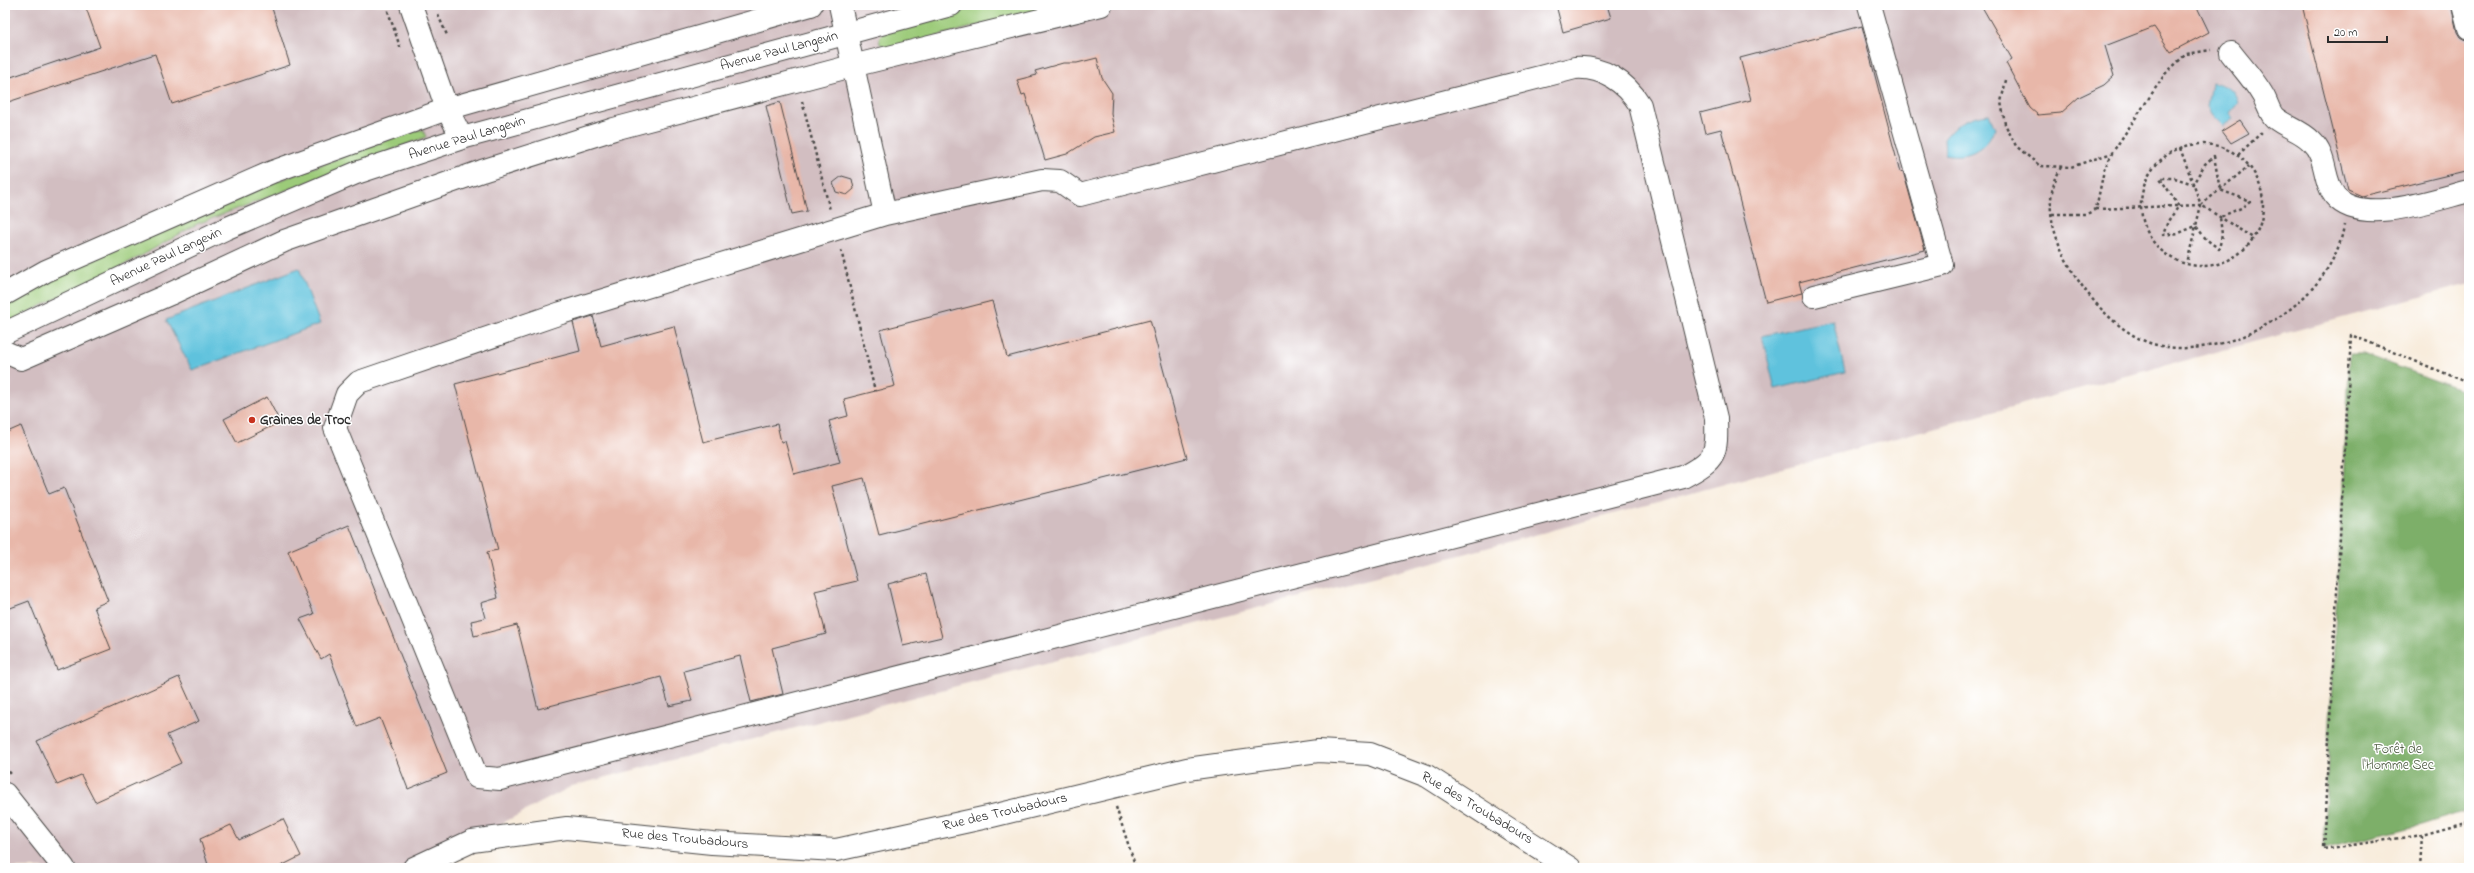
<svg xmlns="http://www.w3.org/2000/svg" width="2474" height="873" font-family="'Indie Flower',sans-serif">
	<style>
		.industrial { fill: #d2bec1 }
		.green { fill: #9ccb79; stroke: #647b52 }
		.forest { fill: #7daf69; stroke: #546d4a }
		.water { fill: #5ec2dd; stroke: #447684 }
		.building { fill: #e8b7a9 }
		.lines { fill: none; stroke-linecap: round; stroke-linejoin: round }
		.minor-casing { stroke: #4a4846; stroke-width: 24 }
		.major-casing { stroke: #4a4846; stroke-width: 24 }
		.path { stroke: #4a4846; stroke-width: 2.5; stroke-dasharray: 3 3; stroke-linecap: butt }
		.minor { stroke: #fff; stroke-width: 22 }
		.major { stroke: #fff; stroke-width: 22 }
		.poi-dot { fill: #c8321e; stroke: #fff; stroke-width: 1.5 }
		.labels { text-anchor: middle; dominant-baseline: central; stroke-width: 3; stroke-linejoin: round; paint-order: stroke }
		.street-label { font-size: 14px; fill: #2b2b2b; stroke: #fff }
		.poi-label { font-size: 14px; font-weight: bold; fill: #2b2b2b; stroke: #fff; text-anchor: start }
		.park-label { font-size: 14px; fill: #4d5b42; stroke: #fff }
	</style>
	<rect width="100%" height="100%" fill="#fff"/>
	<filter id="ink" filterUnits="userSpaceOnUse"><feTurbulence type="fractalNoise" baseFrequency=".025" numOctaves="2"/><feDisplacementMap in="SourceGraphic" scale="8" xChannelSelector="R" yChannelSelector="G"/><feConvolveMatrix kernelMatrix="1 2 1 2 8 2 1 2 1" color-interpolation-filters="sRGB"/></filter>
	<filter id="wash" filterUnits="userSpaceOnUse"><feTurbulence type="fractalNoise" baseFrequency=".012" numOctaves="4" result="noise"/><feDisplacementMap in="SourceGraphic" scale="16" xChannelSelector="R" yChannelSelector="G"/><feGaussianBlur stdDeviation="0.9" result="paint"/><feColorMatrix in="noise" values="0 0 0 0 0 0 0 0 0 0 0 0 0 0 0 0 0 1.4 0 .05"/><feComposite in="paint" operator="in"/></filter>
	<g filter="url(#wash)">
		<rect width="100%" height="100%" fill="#f8ecdc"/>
		<path class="industrial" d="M 5,5 L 2469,5 L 2469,284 L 1449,558 L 572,786 L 418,868 L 5,868 Z"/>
		<g class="green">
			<path d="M 988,5 L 1059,5 L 887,49 L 880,44 L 879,37 L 887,30 Z"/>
			<path d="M 413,130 L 423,130 L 426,137 L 197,224 L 141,256 L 5,324 L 5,301 L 178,219 Z"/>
		</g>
		<path class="forest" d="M 2350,354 L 2363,354 L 2469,393 L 2469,810 L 2421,825 L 2323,849 Z"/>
		<g class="water">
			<path d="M 2211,82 C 2225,85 2234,88 2238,103 L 2230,113 L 2233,119 L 2223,126 L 2212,115 L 2207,107 Z"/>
			<path d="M 1989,114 L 1995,129 C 1984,150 1968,159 1945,154 L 1944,139 C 1956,123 1969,116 1989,114 Z"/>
			<path d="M 299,268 L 320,324 L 192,370 L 166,320 Z"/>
			<path d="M 1833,320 L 1845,372 L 1775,389 L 1762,336 Z"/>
		</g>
		<g id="blocks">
			<g class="building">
				<path d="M 85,5 L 271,5 L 290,65 L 172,104 L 155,54 L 5,103 L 5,79 L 100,47 Z"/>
				<path d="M 1556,5 L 1607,5 L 1611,18 L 1563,32 Z"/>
				<path d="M 1981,5 L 2196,5 L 2209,32 L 2171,52 L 2154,27 L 2105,46 L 2114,76 L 2104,85 L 2079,97 L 2061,113 L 2038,115 L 2030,108 L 2006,63 L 2012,59 Z"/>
				<path d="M 2302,5 L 2451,5 L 2457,32 L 2460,37 L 2469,42 L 2469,170 L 2362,196 L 2348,190 Z"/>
				<path d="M 1862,26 L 1900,172 L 1903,171 L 1925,250 L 1799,282 L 1802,293 L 1766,302 L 1721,129 L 1705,133 L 1700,113 L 1751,100 L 1740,58 Z"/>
				<path d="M 1097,58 L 1102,78 L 1112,93 L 1111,114 L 1115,132 L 1094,137 L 1067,154 L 1045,160 L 1025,94 L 1022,95 L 1017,80 L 1037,75 L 1035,71 L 1063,63 L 1077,63 Z"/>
				<path d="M 780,102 L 807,211 L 792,214 L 766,106 Z"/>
				<path d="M 2240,120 L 2249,133 L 2231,143 L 2222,131 Z"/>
				<path d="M 842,176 L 852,179 L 854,189 L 847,195 L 836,192 L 833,183 Z"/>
				<path d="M 992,301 L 1007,357 L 1150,320 L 1187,458 L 879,535 L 864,478 L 832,486 L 857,581 L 815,591 L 826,634 L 772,648 L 783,694 L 751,702 L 740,656 L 684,671 L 692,701 L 669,706 L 661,677 L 538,709 L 517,625 L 474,636 L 471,621 L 485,618 L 481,603 L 498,598 L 487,552 L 498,550 L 455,384 L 580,351 L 573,322 L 593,316 L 601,346 L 674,326 L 703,442 L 777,424 L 781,442 L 785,441 L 794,474 L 840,462 L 829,421 L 848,416 L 844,399 L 895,386 L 880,330 Z"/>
				<path d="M 267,397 L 280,422 L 237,443 L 224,419 Z"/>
				<path d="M 21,426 L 49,494 L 64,488 L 108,601 L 94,607 L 111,649 L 57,670 L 29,601 L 5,610 L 5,433 Z"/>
				<path d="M 349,525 L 447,773 L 408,789 L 380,718 L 357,727 L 329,654 L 321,659 L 300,619 L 314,614 L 288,551 Z"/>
				<path d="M 926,574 L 942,637 L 903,646 L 888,584 Z"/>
				<path d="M 179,677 L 199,721 L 167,735 L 181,763 L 95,802 L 81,775 L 57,785 L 37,741 Z"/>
				<path d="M 283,819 L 301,856 L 277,868 L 209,868 L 200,839 L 231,825 L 239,840 Z"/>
			</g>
		</g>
	</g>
	<g filter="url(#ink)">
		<use href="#blocks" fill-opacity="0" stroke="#4a4846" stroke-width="1"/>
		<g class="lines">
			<defs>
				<g id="minor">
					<path d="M 411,5 L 447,109 L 462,138"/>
					<path d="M 840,5 L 885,214 L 561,313 L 359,382 L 347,394 L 335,428 L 477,777 L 500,779 L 1683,477 C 1717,459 1717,454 1716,418 L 1640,105 C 1626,82 1602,66 1575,68 L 1080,195 L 1060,181 L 1042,180 L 885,214"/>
					<path d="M 2463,5 L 2469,28"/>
					<path d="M 2231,53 C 2241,66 2254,80 2262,94 C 2267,101 2269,113 2275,118 C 2286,127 2302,131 2311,141 C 2328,157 2322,179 2335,196 C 2361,227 2436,199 2469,191"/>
					<path d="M 1814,296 L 1942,265 L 1869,5"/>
					<path d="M 5,352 L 21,359 L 170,294 L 284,241 L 482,171 L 614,129 L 852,66 L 1101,5"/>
					<path d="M 5,794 L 64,868"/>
					<path d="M 414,868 L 472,841 L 567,828 L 712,843 L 836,850 L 992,816 L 1187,769 L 1318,751 L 1370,754 L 1427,776 L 1570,868"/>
				</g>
				<g id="major">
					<path d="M 5,294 L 46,271 L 272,172 L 447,109 L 811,5"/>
					<path d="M 5,333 L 225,229 L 356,173 L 462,138 L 951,5"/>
				</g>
			</defs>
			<use href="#minor" class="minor-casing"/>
			<use href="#major" class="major-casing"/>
			<g class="path">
				<path d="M 386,5 L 401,50"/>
				<path d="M 438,15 L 447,35"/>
				<path d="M 2006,80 L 2001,102 L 2005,124 L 2016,146 L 2040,166 L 2071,167 L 2112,153 L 2165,74 L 2186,54 L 2211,50"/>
				<path d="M 802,101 L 830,210"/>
				<circle cx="2202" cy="205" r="61"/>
				<path d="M 2180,148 L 2201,205 L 2187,263"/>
				<path d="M 2238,155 L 2262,132"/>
				<path d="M 2214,156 L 2220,190 L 2250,201 L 2241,208 L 2220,217 L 2222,235 L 2219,249 L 2206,239 L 2196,226 L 2179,233 L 2163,235 L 2168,221 L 2179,206 L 2160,178 L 2175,178 L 2193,184 L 2205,164 Z"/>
				<path d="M 2061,167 C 2056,177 2052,187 2051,199 C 2046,250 2104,330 2153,344 C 2226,365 2333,303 2344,225"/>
				<path d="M 2201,205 L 2249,166"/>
				<path d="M 2096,209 L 2201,205 L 2253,238"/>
				<path d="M 2052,214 L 2087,214 L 2096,209 L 2104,170 L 2112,154"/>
				<path d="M 841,250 L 875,391"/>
				<path d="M 5,767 L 11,774"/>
				<path d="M 1116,807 L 1136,868"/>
				<path d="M 2422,835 L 2323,849 L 2351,335 L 2469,383"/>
				<path d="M 2420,868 L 2422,835 L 2469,822"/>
			</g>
			<use href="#minor" class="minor"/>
			<use href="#major" class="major"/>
		</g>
	</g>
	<circle class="poi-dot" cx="252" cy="420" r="4"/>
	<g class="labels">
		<g class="street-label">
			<text transform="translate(779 51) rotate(-15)">Avenue Paul Langevin</text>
			<text transform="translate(467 138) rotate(-17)">Avenue Paul Langevin</text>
			<text transform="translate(166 257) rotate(-25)">Avenue Paul Langevin</text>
			<text transform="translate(1477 808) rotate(31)">Rue des Troubadours</text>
			<text transform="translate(1005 812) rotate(-13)">Rue des Troubadours</text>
			<text transform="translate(685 839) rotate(5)">Rue des Troubadours</text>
		</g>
		<g class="poi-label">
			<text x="260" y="420">Graines de Troc</text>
		</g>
		<g class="park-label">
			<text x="2398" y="749">Forêt de<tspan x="2398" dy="16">l'Homme Sec</tspan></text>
		</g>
	</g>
	<rect width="2474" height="873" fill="none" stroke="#fff" stroke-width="20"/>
	<path d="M2328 36v6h59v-6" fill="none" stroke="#2b2b2b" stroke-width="2"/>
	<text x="2334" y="36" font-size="12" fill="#2b2b2b" stroke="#ffffff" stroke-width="3" paint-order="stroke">20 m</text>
</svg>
